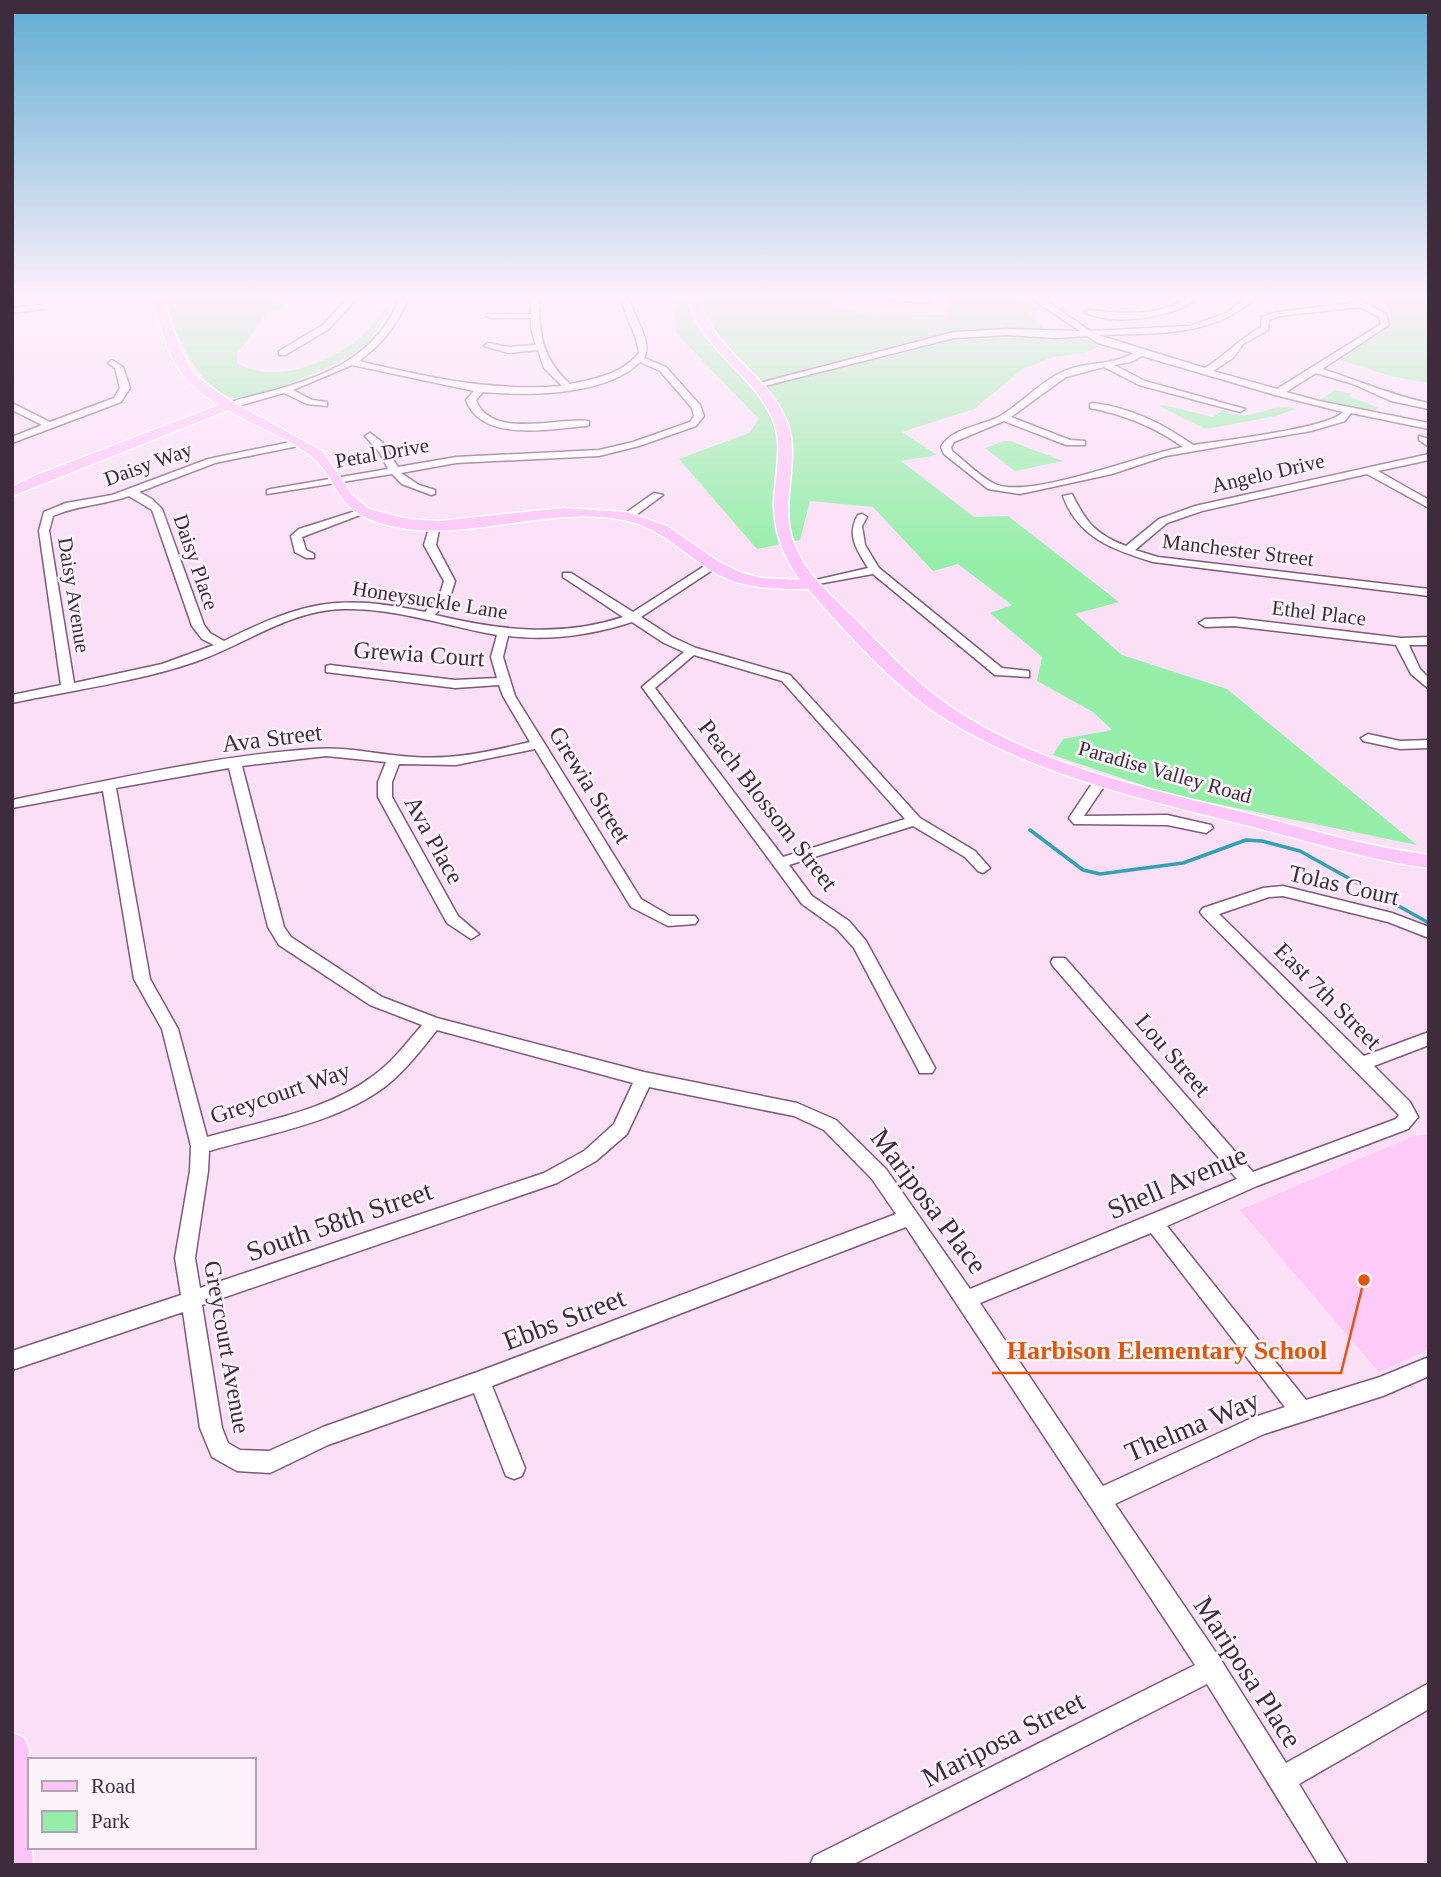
<svg xmlns="http://www.w3.org/2000/svg" width="1441" height="1877" font-family="'Times New Roman',serif">
	<style>
		.built { fill: #fecaf8 }
		.green { fill: #94eea8 }
		.lines { fill: none; stroke-linecap: round; stroke-linejoin: round }
		.stream { stroke: #33a1b3; stroke-width: 3.5 }
		.minor-casing { stroke: #7f587b; stroke-width: 3 }
		.major-casing { stroke: #fff; stroke-width: 3 }
		.minor { fill: #fff; fill-rule: evenodd }
		.major { fill: #fec5f9; fill-rule: evenodd }
		.labels { text-anchor: middle; dominant-baseline: central; stroke-width: 5; stroke-linejoin: round; paint-order: stroke }
		.far-street-label { font-size: 21px; fill: #3e2c3c; stroke: #fdf3fb }
		.street-label { font-size: 24px; fill: #3e2c3c; stroke: #fdf3fb }
		.near-street-label { font-size: 28px; fill: #3e2c3c; stroke: #fdf3fb }
		.leader { fill: none; stroke: #e0570e; stroke-width: 2.5 }
		.callout-dot { fill: #e0570e; stroke: #fdf3fb; stroke-width: 2.5 }
		.callout-label { font-size: 26px; text-anchor: middle; font-weight: bold; fill: #e0570e; stroke: #fdf3fb; stroke-width: 5; stroke-linejoin: round; paint-order: stroke }
	</style>
	<rect width="100%" height="100%" fill="#fbdff7"/>
	<path class="built" d="M 1429,1135 L 1429,1349 L 1379,1372 L 1240,1210 L 1414,1136 Z"/>
	<g class="green">
		<path d="M 160,298 L 277,298 L 287,308 L 267,312 L 237,354 L 237,363 C 273,385 328,364 358,339 C 370,329 380,314 391,302 C 384,320 377,334 363,347 C 346,362 249,404 230,397 C 194,383 176,330 160,298 Z"/>
		<path d="M 673,298 L 834,298 L 832,306 L 871,316 L 949,315 L 948,298 L 1019,298 L 1047,309 L 1027,312 L 1053,338 L 1079,337 L 1102,345 L 1085,353 L 1053,357 L 1023,369 L 974,409 L 902,432 L 937,455 L 901,461 L 974,517 L 1008,516 L 1119,602 L 1075,614 L 1122,655 L 1227,689 L 1417,845 L 1169,794 L 1053,755 L 1063,739 L 1112,730 L 1093,712 L 1037,681 L 1042,657 L 990,613 L 1012,605 L 958,564 L 933,571 L 873,507 L 810,501 L 800,540 L 757,549 L 679,459 L 749,433 L 759,419 L 676,333 Z"/>
		<path d="M 1382,298 L 1429,298 L 1429,383 L 1390,376 L 1339,359 L 1390,327 L 1391,315 Z"/>
		<path d="M 1335,390 L 1352,394 L 1348,396 L 1379,408 L 1369,412 L 1319,401 Z"/>
		<path d="M 1163,405 L 1213,417 L 1223,410 C 1249,425 1270,401 1296,409 L 1276,416 L 1206,429 L 1159,406 Z"/>
		<path d="M 1004,441 L 1011,441 L 1063,461 L 1015,471 L 985,448 Z"/>
	</g>
	<g class="lines">
		<path class="stream" d="M 1030,830 L 1083,870 L 1100,874 L 1183,863 L 1246,840 L 1262,841 L 1300,851 L 1429,923"/>
		<defs>
			<g id="minor">
				<path d="M 348,298 L 357,298 L 329,329 L 285,355 L 279,355 L 279,351 L 323,325 Z"/>
				<path d="M 400,298 L 408,298 C 397,326 383,343 359,361 C 426,377 492,392 562,386 L 544,368 L 538,350 L 508,353 L 484,346 L 488,343 L 508,347 L 536,345 L 531,329 L 531,318 L 490,318 L 486,316 L 487,314 L 531,314 L 531,298 L 539,298 C 539,336 542,358 570,384 C 595,379 622,374 639,353 C 637,333 624,318 622,298 L 630,298 C 632,316 654,342 644,358 L 666,367 L 700,405 L 704,416 L 696,426 L 639,446 L 599,456 L 456,463 L 401,473 L 419,485 L 435,490 L 435,494 L 431,495 L 402,484 L 392,474 L 267,494 L 267,490 L 271,489 L 388,469 L 380,453 L 365,436 L 370,433 L 382,442 L 398,467 L 456,457 L 599,450 L 633,442 L 690,422 L 694,416 L 692,408 L 660,371 L 640,362 C 606,396 528,396 483,392 L 476,400 C 491,440 557,417 589,421 L 589,425 L 586,426 C 550,429 482,443 466,400 L 474,391 L 352,365 L 293,390 L 312,400 L 327,402 L 327,406 L 307,404 L 284,393 L 231,408 L 226,405 C 237,398 254,396 268,392 C 326,376 375,358 400,298 Z"/>
				<path d="M 870,298 L 924,298 L 930,301 L 926,303 Z"/>
				<path d="M 1031,298 L 1047,301 L 1090,331 L 1189,326 L 1227,313 L 1245,298 L 1255,298 C 1213,338 1152,333 1098,335 L 1205,368 C 1226,355 1239,339 1261,327 L 1262,317 L 1277,312 L 1353,303 L 1348,298 L 1357,298 L 1386,314 L 1389,325 L 1322,369 C 1358,380 1392,396 1429,403 L 1429,409 L 1391,401 L 1353,384 L 1316,373 L 1286,392 L 1319,401 L 1429,423 L 1429,429 L 1351,413 L 1345,421 L 1311,431 L 1166,456 L 1112,474 L 1020,494 L 988,489 L 944,454 L 941,447 C 952,427 984,426 1002,415 C 1022,402 1039,384 1060,373 C 1083,361 1112,366 1133,353 L 1098,343 L 1087,336 L 1055,338 L 1008,335 L 954,338 L 757,388 L 752,385 L 954,332 L 1008,329 L 1080,331 ZM 1360,307 L 1379,317 L 1381,324 L 1277,389 L 1213,371 L 1233,358 L 1243,344 L 1268,330 L 1269,320 L 1279,316 ZM 1142,356 L 1275,395 L 1343,412 C 1331,428 1219,441 1193,445 C 1162,423 1131,408 1093,403 L 1090,404 L 1090,408 C 1125,415 1153,426 1183,447 C 1142,454 1029,500 995,484 C 980,477 965,461 952,451 L 951,447 L 954,442 L 1004,421 L 1066,445 L 1085,445 L 1085,441 L 1070,440 L 1011,417 L 1066,377 L 1104,367 L 1139,385 L 1240,412 L 1245,409 L 1145,381 L 1114,365 L 1131,362 Z"/>
				<path d="M 1188,298 L 1198,298 C 1174,318 1112,327 1085,312 L 1089,310 C 1122,314 1158,317 1188,298 Z"/>
				<path d="M 40,305 L 44,307 L 43,309 L 12,313 L 12,308 Z"/>
				<path d="M 112,360 L 123,367 L 130,388 L 121,402 L 12,443 L 12,437 L 42,425 L 12,410 L 12,403 L 50,422 L 114,398 L 120,388 L 115,368 L 108,363 Z"/>
				<path d="M 1419,436 L 1429,439 L 1429,447 L 1419,440 Z"/>
				<path d="M 300,440 L 305,443 L 303,445 L 215,463 L 139,492 L 152,499 L 162,509 L 204,625 L 210,633 L 224,641 C 303,602 337,593 425,612 L 440,594 L 444,581 L 424,545 L 430,525 L 435,522 L 440,525 L 436,545 L 455,581 L 451,594 L 435,615 C 499,630 560,638 623,617 L 563,577 L 563,573 L 571,573 L 633,612 L 709,563 L 717,563 L 717,567 L 641,617 L 672,637 L 696,648 L 790,675 L 920,818 L 975,851 L 990,868 L 983,873 L 978,871 L 965,857 L 913,826 L 789,865 L 812,896 L 849,921 L 866,941 L 935,1068 L 932,1073 L 920,1073 L 854,948 L 837,929 L 802,904 L 642,687 L 684,652 L 664,643 L 632,622 C 592,635 550,641 508,636 L 503,657 L 515,696 L 641,899 L 670,916 L 695,916 L 698,920 L 695,924 L 668,926 L 631,907 L 535,749 L 456,765 L 399,764 L 392,782 L 392,797 L 458,916 L 479,934 L 471,939 L 447,923 L 378,797 L 378,782 L 386,762 L 326,756 L 242,766 L 284,927 L 291,937 L 382,997 L 437,1018 L 644,1072 L 797,1103 L 836,1120 L 886,1169 L 970,1289 L 1237,1179 L 1053,966 L 1051,962 L 1053,958 L 1065,958 L 1253,1172 L 1396,1119 L 1399,1115 L 1203,916 L 1200,912 L 1203,908 L 1263,888 L 1283,886 L 1392,913 L 1429,927 L 1429,938 L 1388,922 L 1283,896 L 1269,897 L 1219,914 L 1364,1056 L 1429,1032 L 1429,1045 L 1374,1066 L 1410,1102 L 1418,1117 L 1408,1129 L 1257,1186 L 1167,1226 L 1306,1400 L 1380,1377 L 1429,1357 L 1429,1376 L 1383,1396 L 1264,1434 L 1115,1504 L 1221,1660 L 1286,1763 L 1429,1683 L 1429,1709 L 1299,1784 L 1348,1865 L 1319,1865 L 1207,1684 L 852,1865 L 810,1865 L 814,1856 L 1195,1665 L 906,1227 L 492,1386 L 525,1468 L 522,1476 L 514,1479 L 506,1476 L 474,1393 L 328,1445 L 270,1473 L 237,1471 L 212,1457 L 200,1428 L 183,1312 L 12,1370 L 12,1351 L 181,1295 L 175,1258 L 190,1171 L 191,1146 L 162,1029 L 134,979 L 103,791 L 12,808 L 12,800 C 111,780 212,756 313,749 C 347,746 380,755 414,757 C 454,760 492,751 530,742 L 503,696 L 499,685 L 455,688 L 326,672 L 326,666 L 330,665 L 455,680 L 497,678 L 491,657 L 497,635 C 446,626 396,608 344,609 C 288,610 245,645 195,662 C 136,682 73,690 12,703 L 12,695 L 61,685 L 39,531 L 44,512 L 66,503 L 112,495 L 208,459 ZM 129,496 L 152,510 L 192,626 L 202,639 L 214,645 L 162,664 L 74,683 L 49,531 L 53,516 C 78,505 104,505 129,496 ZM 694,655 L 782,681 L 905,819 L 783,857 L 655,688 ZM 229,768 L 268,927 L 279,945 L 370,1005 L 422,1025 C 407,1043 392,1062 373,1076 C 327,1111 262,1121 207,1137 L 178,1029 L 150,979 L 116,788 ZM 437,1030 L 633,1083 L 614,1124 L 584,1151 L 544,1173 L 200,1288 L 195,1258 L 208,1171 L 209,1151 C 267,1134 337,1123 386,1086 C 406,1070 421,1050 437,1030 ZM 649,1087 L 794,1116 L 824,1130 L 872,1179 L 896,1214 L 480,1371 L 323,1427 L 269,1451 L 240,1450 L 228,1443 L 222,1428 L 202,1305 L 557,1183 L 596,1161 L 627,1134 ZM 1151,1233 L 1285,1407 L 1252,1418 L 1103,1486 L 980,1303 Z"/>
				<path d="M 1429,454 L 1429,460 L 1378,471 L 1429,500 L 1429,508 L 1367,474 L 1202,511 L 1167,523 L 1135,550 L 1158,557 L 1429,589 L 1429,596 L 1153,562 C 1114,550 1078,538 1063,496 L 1072,494 C 1086,522 1095,534 1126,546 L 1159,519 L 1195,506 Z"/>
				<path d="M 654,493 L 663,495 L 632,518 L 624,518 L 624,514 Z"/>
				<path d="M 359,510 L 368,512 L 302,537 L 306,550 L 314,554 L 314,558 L 306,558 L 295,552 L 291,536 L 299,529 Z"/>
				<path d="M 862,514 L 867,517 L 862,526 L 865,545 L 879,568 L 1002,668 L 1029,671 L 1029,677 L 995,675 L 873,574 L 807,586 L 807,582 L 868,568 C 857,550 846,535 858,515 Z"/>
				<path d="M 1234,618 L 1401,638 L 1429,637 L 1429,645 L 1409,645 L 1420,669 L 1429,678 L 1429,689 L 1411,674 L 1396,645 L 1234,626 L 1205,627 L 1199,623 L 1205,619 Z"/>
				<path d="M 1368,734 L 1400,741 L 1429,740 L 1429,748 L 1400,749 L 1363,741 L 1361,738 Z"/>
				<path d="M 1100,778 L 1107,782 L 1084,816 L 1167,815 L 1211,825 L 1213,828 L 1206,833 L 1167,825 L 1074,824 L 1069,818 L 1095,779 Z"/>
			</g>
			<g id="major">
				<path d="M 152,298 L 163,298 L 180,349 L 195,375 L 227,399 L 322,451 L 352,495 L 369,509 L 408,519 L 439,521 L 564,508 L 626,512 L 667,526 L 719,562 L 742,573 L 761,578 L 800,580 C 777,547 770,519 776,479 C 778,460 781,439 773,420 C 754,373 700,350 688,298 L 699,298 C 711,350 768,373 787,422 C 802,462 777,505 795,546 C 807,576 833,597 855,619 C 885,649 912,680 948,705 C 1038,767 1150,789 1254,815 C 1312,830 1369,847 1429,855 L 1429,868 C 1369,860 1311,842 1253,827 C 1144,799 1033,776 938,714 C 891,683 845,631 808,589 C 778,589 746,589 719,575 C 688,558 663,529 628,521 C 543,502 451,552 369,519 C 335,505 336,476 312,457 C 288,437 255,426 228,410 L 12,496 L 12,487 L 34,476 L 219,405 C 170,373 169,351 152,298 Z"/>
				<path d="M 12,1733 L 24,1738 L 29,1750 L 30,1847 L 32,1847 L 33,1865 L 12,1865 Z"/>
			</g>
		</defs>
		<use href="#minor" class="minor-casing"/>
		<use href="#major" class="major-casing"/>
		<use href="#minor" class="minor"/>
		<use href="#major" class="major"/>
	</g>
	<linearGradient id="sky" x2="0" y2="1"><stop stop-color="#5facd3"/><stop offset="0.53" stop-color="#fdf1fb"/><stop offset="1" stop-color="#fdf1fb" stop-opacity="0"/></linearGradient>
	<rect width="1441" height="561" fill="url(#sky)"/>
	<g class="labels">
		<g class="far-street-label">
			<text transform="translate(382 453) rotate(-10)">Petal Drive</text>
			<text transform="translate(148 464) rotate(-20)">Daisy Way</text>
			<text transform="translate(1268 473) rotate(-13)">Angelo Drive</text>
			<text transform="translate(1238 550) rotate(7)">Manchester Street</text>
			<text transform="translate(196 562) rotate(71)">Daisy Place</text>
			<text transform="translate(74 595) rotate(81)">Daisy Avenue</text>
			<text transform="translate(430 600) rotate(9)">Honeysuckle Lane</text>
			<text transform="translate(1319 613) rotate(7)">Ethel Place</text>
			<text transform="translate(1165 772) rotate(16)">Paradise Valley Road</text>
		</g>
		<g class="street-label">
			<text transform="translate(419 654) rotate(4)">Grewia Court</text>
			<text transform="translate(272 738) rotate(-7)">Ava Street</text>
			<text transform="translate(590 785) rotate(58)">Grewia Street</text>
			<text transform="translate(768 805) rotate(52)">Peach Blossom Street</text>
			<text transform="translate(434 840) rotate(61)">Ava Place</text>
			<text transform="translate(1344 885) rotate(13)">Tolas Court</text>
			<text transform="translate(1328 996) rotate(45)">East 7th Street</text>
			<text transform="translate(1173 1055) rotate(49)">Lou Street</text>
			<text transform="translate(280 1093) rotate(-19)">Greycourt Way</text>
			<text transform="translate(227 1347) rotate(80)">Greycourt Avenue</text>
		</g>
		<g class="near-street-label">
			<text transform="translate(1177 1182) rotate(-23)">Shell Avenue</text>
			<text transform="translate(929 1201) rotate(53)">Mariposa Place</text>
			<text transform="translate(339 1221) rotate(-19)">South 58th Street</text>
			<text transform="translate(564 1319) rotate(-21)">Ebbs Street</text>
			<text transform="translate(1192 1426) rotate(-23)">Thelma Way</text>
			<text transform="translate(1248 1672) rotate(57)">Mariposa Place</text>
			<text transform="translate(1003 1739) rotate(-27)">Mariposa Street</text>
		</g>
	</g>
	<path class="leader" d="M1364 1280L1341 1373H992"/>
	<circle class="callout-dot" cx="1364" cy="1280" r="7"/>
	<g class="callout-label">
		<text x="1167" y="1359">Harbison Elementary School</text>
	</g>
	<rect width="1441" height="1877" fill="none" stroke="#3e2c3c" stroke-width="28"/>
	<rect x="28" y="1758" width="228" height="91" fill="#fdf3fb" stroke="#b1a3af" stroke-width="2"/>
	<rect x="42" y="1781" width="35" height="10" fill="#fec5f9" stroke="#b1a3af" stroke-width="2"/>
	<text x="91" y="1793" font-size="21" fill="#3e2c3c">Road</text>
	<rect x="42" y="1811" width="35" height="21" fill="#94eea8" stroke="#b1a3af" stroke-width="2"/>
	<text x="91" y="1828" font-size="21" fill="#3e2c3c">Park</text>
</svg>
